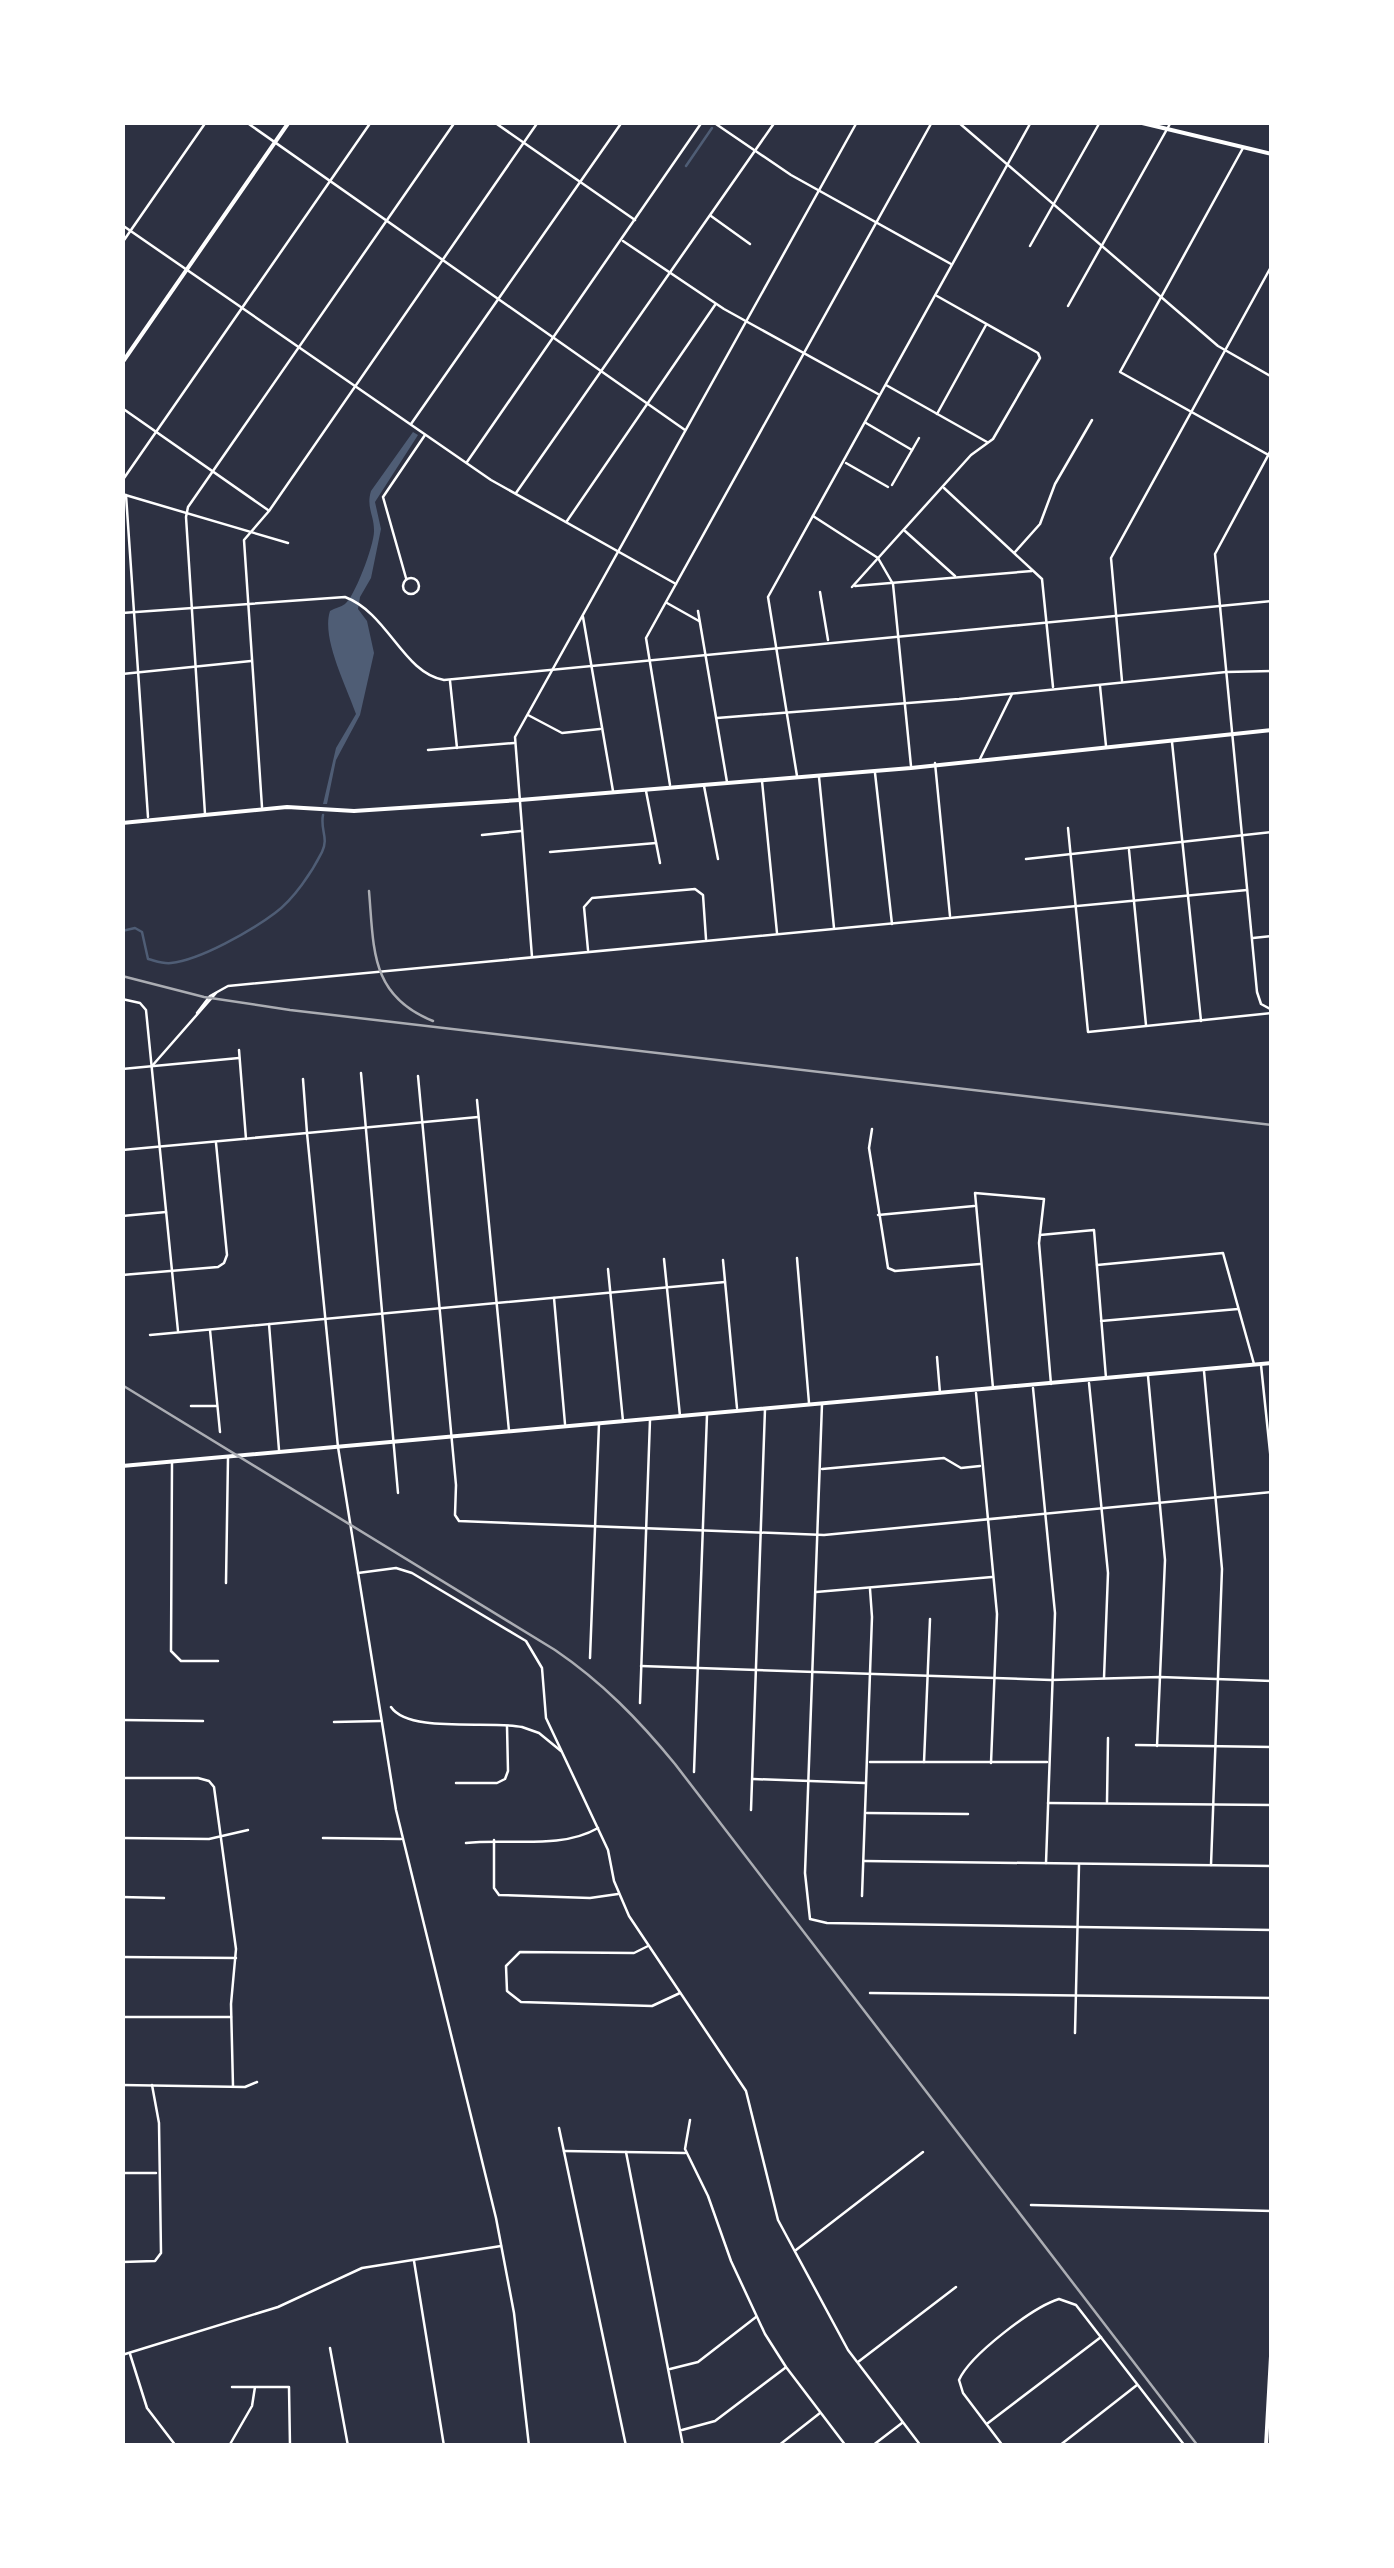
<svg xmlns="http://www.w3.org/2000/svg" width="1394" height="2568" font-family="'PT Sans',sans-serif">
	<style>
		.water { fill: #4f5d75 }
		.lines { fill: none; stroke-linecap: round; stroke-linejoin: round }
		.stream { stroke: #4f5d75; stroke-width: 2.5 }
		.minor { stroke: #fff; stroke-width: 2.5 }
		.tertiary { stroke: #fff; stroke-width: 2.5 }
		.secondary { stroke: #fff; stroke-width: 4 }
		.primary { stroke: #fff; stroke-width: 4 }
		.rail { stroke: #abadb3; stroke-width: 2.5 }
	</style>
	<rect width="100%" height="100%" fill="#2d3142"/>
	<path class="water" d="M 413,432 L 418,435 L 375,502 L 381,529 L 371,578 L 360,597 L 358,609 L 367,621 L 374,653 L 360,715 L 336,760 L 327,804 L 323,804 L 336,748 L 356,714 C 347,687 321,638 330,611 C 335,608 341,607 345,604 C 354,598 375,544 374,530 C 374,515 366,507 371,491 Z"/>
	<g class="lines">
		<g class="stream">
			<path d="M 686,166 L 712,128"/>
			<path d="M 122,931 L 135,928 L 142,932 L 148,959 C 156,961 163,964 171,963 C 200,960 251,931 275,913 C 294,899 312,872 322,852 C 329,838 320,830 323,815"/>
		</g>
		<g class="minor">
			<path d="M 246,122 L 685,430"/>
			<path d="M 494,122 L 635,220"/>
			<path d="M 713,122 L 791,175 L 951,264"/>
			<path d="M 1243,148 L 1120,372 L 1272,457"/>
			<path d="M 711,216 L 750,244"/>
			<path d="M 623,241 L 724,309 L 878,394"/>
			<path d="M 122,243 L 206,122"/>
			<path d="M 1030,246 L 1100,122"/>
			<path d="M 1068,306 L 1171,122"/>
			<path d="M 886,385 L 987,442"/>
			<path d="M 122,408 L 268,510"/>
			<path d="M 937,414 L 986,325"/>
			<path d="M 866,423 L 912,450"/>
			<path d="M 411,424 L 622,122"/>
			<path d="M 1272,448 L 1215,554 L 1257,992 L 1261,1004 L 1272,1010"/>
			<path d="M 467,462 L 702,122"/>
			<path d="M 846,463 L 888,487"/>
			<path d="M 122,481 L 371,122"/>
			<path d="M 892,485 L 919,438"/>
			<path d="M 944,488 L 1042,579 L 1053,687"/>
			<path d="M 516,493 L 775,122"/>
			<path d="M 122,494 L 288,543"/>
			<path d="M 126,495 L 148,817"/>
			<path d="M 813,516 L 878,558 L 893,584 L 911,766"/>
			<path d="M 567,521 L 715,305"/>
			<path d="M 905,531 L 955,576"/>
			<path d="M 1015,552 L 1040,524 L 1055,484 L 1092,420"/>
			<circle cx="411" cy="586" r="8"/>
			<path d="M 406,578 L 383,497 L 425,435"/>
			<path d="M 855,586 L 1032,571"/>
			<path d="M 852,587 L 971,455 L 993,439 L 1040,358 L 1038,353 L 937,296"/>
			<path d="M 820,592 L 828,640"/>
			<path d="M 667,603 L 699,621"/>
			<path d="M 698,611 L 727,782"/>
			<path d="M 122,613 L 345,597 C 388,613 403,673 444,680 L 1272,601"/>
			<path d="M 583,617 L 613,791"/>
			<path d="M 122,674 L 251,661"/>
			<path d="M 450,681 L 457,748"/>
			<path d="M 1122,681 L 1111,558 L 1272,265"/>
			<path d="M 1100,686 L 1106,746"/>
			<path d="M 528,715 L 562,733 L 600,729"/>
			<path d="M 717,718 L 959,699 L 1226,672 L 1272,671"/>
			<path d="M 1172,742 L 1201,1021"/>
			<path d="M 428,750 L 514,743"/>
			<path d="M 980,759 L 1012,694"/>
			<path d="M 935,763 L 950,916"/>
			<path d="M 875,773 L 892,924"/>
			<path d="M 797,776 L 768,597 L 1031,122"/>
			<path d="M 819,777 L 834,928"/>
			<path d="M 762,781 L 777,933"/>
			<path d="M 670,785 L 646,638 L 932,122"/>
			<path d="M 704,786 L 718,859"/>
			<path d="M 646,791 L 660,863"/>
			<path d="M 262,807 L 244,540 L 269,511 L 538,122"/>
			<path d="M 205,814 L 186,517 L 188,507 L 455,122"/>
			<path d="M 1068,828 L 1088,1032 L 1272,1013"/>
			<path d="M 482,835 L 521,831"/>
			<path d="M 1129,850 L 1146,1025"/>
			<path d="M 550,852 L 656,843"/>
			<path d="M 1026,859 L 1272,832"/>
			<path d="M 1253,938 L 1272,936"/>
			<path d="M 588,950 L 584,907 L 592,898 L 695,889 L 703,895 L 706,939"/>
			<path d="M 122,999 L 140,1003 L 146,1010 L 178,1331"/>
			<path d="M 197,1013 L 210,996 L 228,986 L 1247,890"/>
			<path d="M 239,1050 L 246,1139"/>
			<path d="M 152,1066 L 216,993"/>
			<path d="M 122,1069 L 239,1058"/>
			<path d="M 361,1073 L 398,1493"/>
			<path d="M 418,1076 L 456,1485 L 455,1515 L 459,1521 L 824,1535 L 1272,1492"/>
			<path d="M 303,1079 L 307,1133 L 478,1117"/>
			<path d="M 477,1100 L 509,1431"/>
			<path d="M 872,1129 L 869,1148 L 888,1268 L 895,1271 L 980,1264"/>
			<path d="M 878,1215 L 974,1206"/>
			<path d="M 122,1216 L 166,1212"/>
			<path d="M 1040,1235 L 1094,1230 L 1106,1378"/>
			<path d="M 797,1258 L 809,1403"/>
			<path d="M 664,1259 L 680,1416"/>
			<path d="M 723,1260 L 737,1408"/>
			<path d="M 1097,1265 L 1223,1253 L 1254,1364"/>
			<path d="M 608,1269 L 623,1421"/>
			<path d="M 122,1275 L 218,1267 L 224,1263 L 227,1255 L 216,1143"/>
			<path d="M 554,1298 L 565,1424"/>
			<path d="M 1101,1321 L 1238,1309"/>
			<path d="M 269,1324 L 279,1450"/>
			<path d="M 210,1330 L 220,1432"/>
			<path d="M 150,1335 L 725,1282"/>
			<path d="M 937,1357 L 940,1393"/>
			<path d="M 1261,1365 L 1272,1471"/>
			<path d="M 1204,1371 L 1222,1569 L 1211,1865"/>
			<path d="M 1148,1376 L 1165,1560 L 1157,1746"/>
			<path d="M 1089,1383 L 1108,1573 L 1104,1678"/>
			<path d="M 993,1388 L 975,1193 L 1044,1199 L 1039,1243 L 1051,1384"/>
			<path d="M 1033,1388 L 1055,1613 L 1046,1863"/>
			<path d="M 976,1393 L 997,1614 L 991,1763"/>
			<path d="M 822,1404 L 805,1873 L 810,1919 L 827,1923 L 1272,1930"/>
			<path d="M 191,1406 L 216,1406"/>
			<path d="M 172,1463 L 171,1651 L 181,1661 L 218,1661"/>
			<path d="M 822,1469 L 944,1458 L 961,1468 L 980,1466"/>
			<path d="M 358,1573 L 396,1568 L 412,1573 L 526,1641 L 542,1668 L 546,1718 L 608,1850 L 614,1881 L 629,1916 L 746,2091 L 778,2220 L 848,2350 L 921,2446"/>
			<path d="M 226,1583 L 228,1458"/>
			<path d="M 816,1592 L 992,1577"/>
			<path d="M 590,1658 L 599,1424"/>
			<path d="M 641,1666 L 1051,1680 L 1160,1677 L 1272,1681"/>
			<path d="M 640,1703 L 650,1420"/>
			<path d="M 391,1707 C 409,1734 491,1720 522,1727 L 539,1733 L 561,1751"/>
			<path d="M 122,1720 L 203,1721"/>
			<path d="M 334,1722 L 380,1721"/>
			<path d="M 1136,1745 L 1272,1747"/>
			<path d="M 870,1762 L 1047,1762"/>
			<path d="M 924,1762 L 930,1619"/>
			<path d="M 694,1772 L 707,1415"/>
			<path d="M 122,1778 L 198,1778 L 209,1781 L 214,1787 L 236,1949 L 231,2004 L 233,2086"/>
			<path d="M 753,1779 L 865,1783"/>
			<path d="M 456,1783 L 497,1783 L 505,1779 L 508,1771 L 507,1726"/>
			<path d="M 1107,1802 L 1108,1738"/>
			<path d="M 1048,1803 L 1272,1805"/>
			<path d="M 751,1810 L 765,1409"/>
			<path d="M 867,1813 L 968,1814"/>
			<path d="M 122,1838 L 209,1839 L 248,1830"/>
			<path d="M 323,1838 L 401,1839"/>
			<path d="M 494,1840 L 494,1888 L 499,1895 L 590,1898 L 618,1894"/>
			<path d="M 466,1843 C 509,1838 560,1850 598,1828"/>
			<path d="M 864,1861 L 1272,1866"/>
			<path d="M 862,1896 L 872,1617 L 870,1589"/>
			<path d="M 122,1897 L 164,1898"/>
			<path d="M 648,1946 L 634,1953 L 520,1952 L 506,1966 L 507,1991 L 521,2002 L 652,2006 L 680,1993"/>
			<path d="M 122,1957 L 236,1958"/>
			<path d="M 870,1993 L 1272,1998"/>
			<path d="M 122,2017 L 231,2017"/>
			<path d="M 1075,2033 L 1079,1865"/>
			<path d="M 122,2085 L 245,2087 L 257,2082"/>
			<path d="M 690,2120 L 685,2149 L 708,2196 L 731,2261 L 765,2334 L 786,2367 L 846,2446"/>
			<path d="M 559,2128 L 626,2446"/>
			<path d="M 564,2151 L 685,2153"/>
			<path d="M 626,2152 L 683,2446"/>
			<path d="M 122,2173 L 156,2173"/>
			<path d="M 1031,2205 L 1272,2211"/>
			<path d="M 796,2250 L 923,2152"/>
			<path d="M 414,2261 L 444,2446"/>
			<path d="M 122,2262 L 155,2261 L 161,2253 L 159,2123 L 152,2085"/>
			<path d="M 330,2348 L 348,2446"/>
			<path d="M 130,2354 L 147,2408 L 176,2446"/>
			<path d="M 122,2355 L 278,2307 L 362,2268 L 501,2246"/>
			<path d="M 858,2362 L 956,2287"/>
			<path d="M 670,2369 L 698,2362 L 756,2317"/>
			<path d="M 232,2387 L 254,2387"/>
			<path d="M 988,2423 L 1101,2337"/>
			<path d="M 682,2430 L 715,2421 L 785,2368"/>
			<path d="M 229,2446 L 252,2406 L 255,2387 L 289,2387 L 290,2446"/>
			<path d="M 778,2446 L 820,2413"/>
			<path d="M 872,2446 L 902,2423"/>
			<path d="M 1003,2446 L 963,2393 L 959,2380 C 970,2355 1033,2307 1059,2299 L 1076,2305 L 1185,2446"/>
			<path d="M 1059,2446 L 1137,2385"/>
		</g>
		<g class="tertiary">
			<path d="M 958,122 L 1218,346 L 1272,377"/>
			<path d="M 122,225 L 491,480 L 676,584"/>
			<path d="M 532,957 L 515,737 L 857,122"/>
			<path d="M 122,1150 L 307,1133 L 338,1447 L 396,1810 L 496,2218 L 514,2313 L 529,2446"/>
		</g>
		<g class="secondary">
			<path d="M 122,363 L 289,122"/>
			<path d="M 122,1466 L 1272,1363"/>
		</g>
		<g class="primary">
			<path d="M 1138,122 L 1272,154"/>
			<path d="M 122,823 L 287,807 L 354,811 L 520,800 L 911,768 L 1272,730"/>
			<path d="M 1266,2446 L 1272,2338"/>
		</g>
		<g class="rail">
			<path d="M 369,891 C 374,949 370,996 433,1021"/>
			<path d="M 122,976 L 204,997 L 290,1010 L 1272,1125"/>
			<path d="M 122,1385 L 555,1650 C 602,1682 639,1720 675,1764 L 1198,2446"/>
		</g>
	</g>
	<rect width="1394" height="2568" fill="none" stroke="#ffffff" stroke-width="250"/>
</svg>
